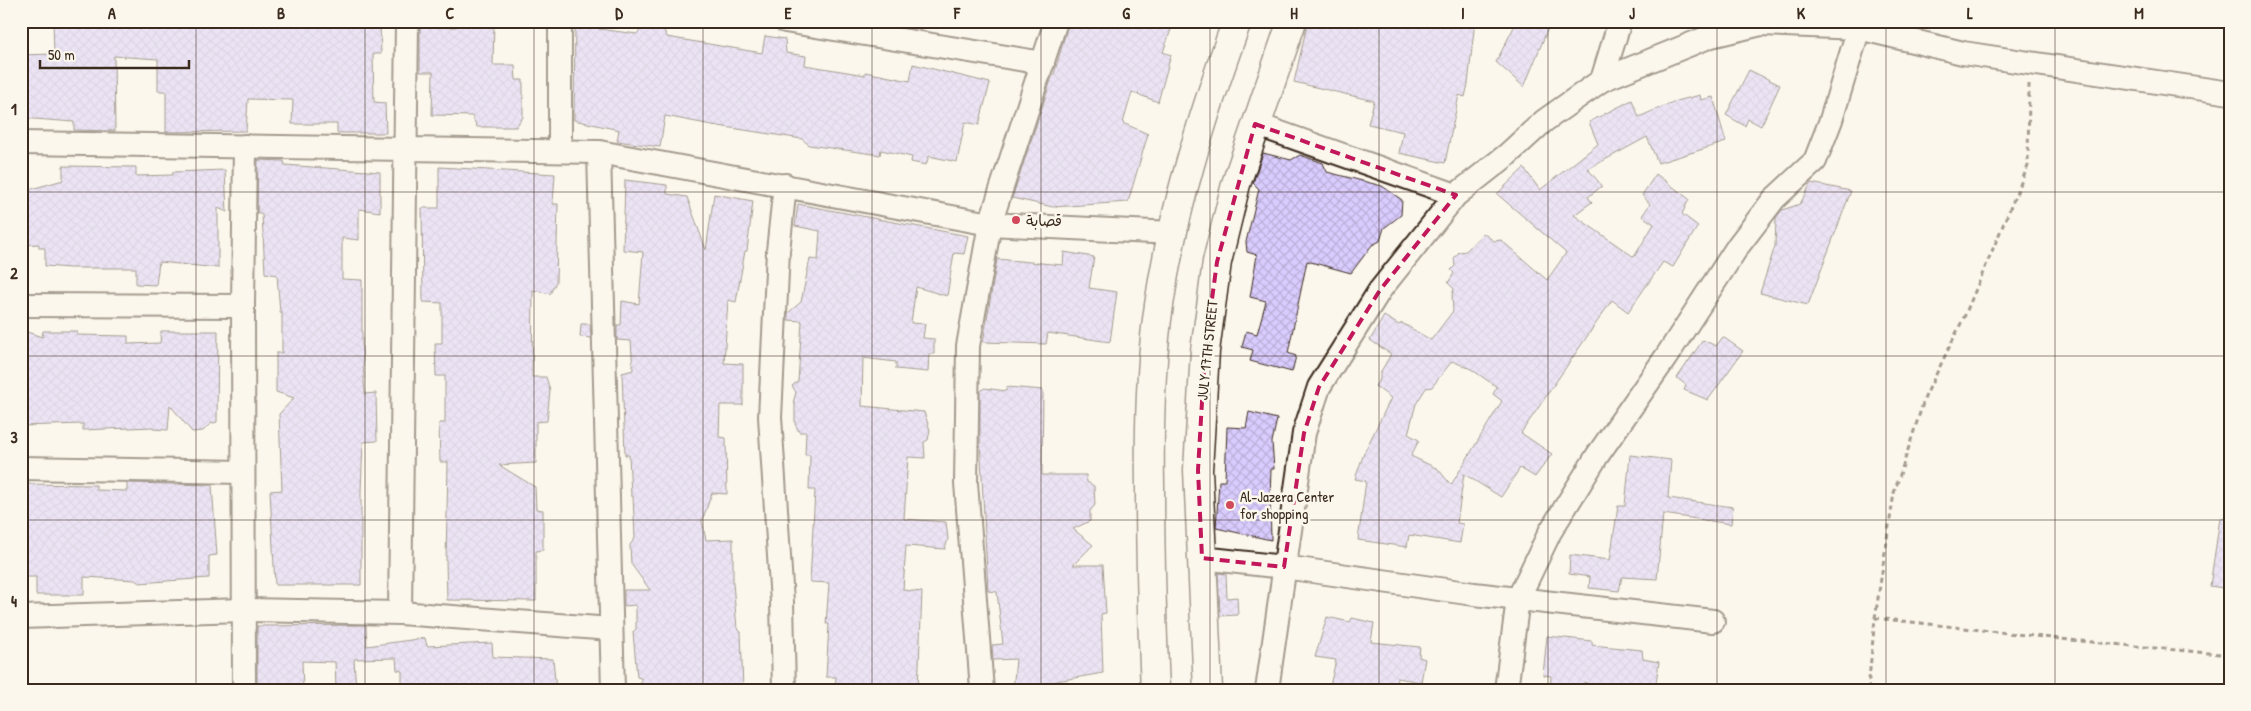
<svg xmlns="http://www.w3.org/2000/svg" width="2251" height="711" font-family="'Patrick Hand','Playpen Sans Arabic',sans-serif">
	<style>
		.building { fill: url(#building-cross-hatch); stroke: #3b2a1e; fill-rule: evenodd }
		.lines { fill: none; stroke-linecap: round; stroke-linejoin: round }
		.street-casing { stroke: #3b2a1e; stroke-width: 26 }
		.secondary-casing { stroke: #3b2a1e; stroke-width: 31 }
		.path { stroke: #3b2a1e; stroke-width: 3; stroke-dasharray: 5 4; stroke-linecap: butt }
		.street { stroke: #fbf7ec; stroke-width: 22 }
		.secondary { stroke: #fbf7ec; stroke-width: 28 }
		.marked { fill: none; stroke: #c2185b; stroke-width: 4; stroke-dasharray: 10 6; stroke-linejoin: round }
		.grid { fill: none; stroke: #3b2a1e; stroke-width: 1; stroke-opacity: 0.55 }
		.poi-dot { fill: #d1495b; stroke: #fbf7ec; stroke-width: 2 }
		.labels { text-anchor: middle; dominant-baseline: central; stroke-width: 5; stroke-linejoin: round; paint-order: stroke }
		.poi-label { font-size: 15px; fill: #3b2a1e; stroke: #fbf7ec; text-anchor: start }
		.street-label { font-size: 15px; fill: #3b2a1e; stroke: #fbf7ec }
		.neatline { fill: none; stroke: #3b2a1e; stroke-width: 2 }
		.grid-label { font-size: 16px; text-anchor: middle; font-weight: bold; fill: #3b2a1e }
	</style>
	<defs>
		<pattern id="building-cross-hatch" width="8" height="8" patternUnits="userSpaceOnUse" patternTransform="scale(1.25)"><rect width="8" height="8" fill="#d9ccfe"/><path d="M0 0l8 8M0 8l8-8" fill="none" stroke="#bbafd9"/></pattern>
	</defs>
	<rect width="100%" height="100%" fill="#fbf7ec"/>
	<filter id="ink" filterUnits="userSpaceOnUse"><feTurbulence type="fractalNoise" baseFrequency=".02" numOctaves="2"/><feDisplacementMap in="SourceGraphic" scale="10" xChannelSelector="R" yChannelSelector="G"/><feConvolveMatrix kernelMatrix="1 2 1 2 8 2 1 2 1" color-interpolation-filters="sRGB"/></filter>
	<g filter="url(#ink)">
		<g class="building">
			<path d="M 53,21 L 208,23 L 209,21 L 380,21 L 381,54 L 373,54 L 374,102 L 385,103 L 386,133 L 337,133 L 337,124 L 292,124 L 293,100 L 248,99 L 246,131 L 166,132 L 166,91 L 158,91 L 158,59 L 114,56 L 115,131 L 74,130 L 74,122 L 21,118 L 21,55 L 54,54 Z"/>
			<path d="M 494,21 L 493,65 L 515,65 L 516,80 L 523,80 L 523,117 L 516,127 L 477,127 L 472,116 L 432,115 L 433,72 L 420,72 L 420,27 L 456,27 L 456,22 Z"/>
			<path d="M 575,21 L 599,21 L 599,29 L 637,34 L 648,21 L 660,21 L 667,37 L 762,53 L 765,36 L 785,39 L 786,53 L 806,56 L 805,65 L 865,75 L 865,72 L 910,81 L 913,64 L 990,83 L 979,125 L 965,122 L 957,162 L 929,156 L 926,165 L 911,162 L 912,157 L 881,150 L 880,155 L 809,145 L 802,139 L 712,125 L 665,116 L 660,147 L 617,141 L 619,130 L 574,120 Z"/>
			<path d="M 1069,21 L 1174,21 L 1163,52 L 1171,55 L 1158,102 L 1132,92 L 1123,123 L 1148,134 L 1128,202 L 1053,207 L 1012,198 L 1053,74 L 1054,74 Z"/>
			<path d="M 1308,21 L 1475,21 L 1468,84 L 1465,97 L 1459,95 L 1445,163 L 1399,153 L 1403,132 L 1368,124 L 1374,101 L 1294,82 Z"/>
			<path d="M 1517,21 L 1551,21 L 1524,87 L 1496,62 Z"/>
			<path d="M 1749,70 L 1780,85 L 1761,126 L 1748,119 L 1745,126 L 1726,115 Z"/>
			<path d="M 1700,95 L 1701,100 L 1713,97 L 1726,142 L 1658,163 L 1647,137 L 1588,169 L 1602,186 L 1588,197 L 1592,202 L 1574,215 L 1634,257 L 1654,224 L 1642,216 L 1650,204 L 1642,195 L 1656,174 L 1689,199 L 1682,214 L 1698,226 L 1673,267 L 1663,262 L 1628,312 L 1612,300 L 1521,433 L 1552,454 L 1535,477 L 1520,468 L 1501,497 L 1464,474 L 1457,523 L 1463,524 L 1460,543 L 1409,535 L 1407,547 L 1358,540 L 1366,481 L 1355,479 L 1364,453 L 1391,398 L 1375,386 L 1380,379 L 1380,373 L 1391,354 L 1370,340 L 1384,316 L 1399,325 L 1402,323 L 1431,340 L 1453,311 L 1452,295 L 1454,289 L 1448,283 L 1454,273 L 1451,270 L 1455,266 L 1454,258 L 1459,252 L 1466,251 L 1483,233 L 1494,241 L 1501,240 L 1547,280 L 1566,253 L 1497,194 L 1524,168 L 1540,190 L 1598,144 L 1589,122 L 1632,100 L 1639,117 L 1673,102 ZM 1452,361 L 1471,369 L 1497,387 L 1493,394 L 1502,401 L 1451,485 L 1438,469 L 1411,456 L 1419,440 L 1408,434 L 1416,404 L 1426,388 L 1432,387 Z"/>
			<path d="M 1263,153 L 1291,160 L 1300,155 L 1323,163 L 1327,172 L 1382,186 L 1402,200 L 1401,215 L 1384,228 L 1380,241 L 1372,245 L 1351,273 L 1307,261 L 1288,353 L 1296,356 L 1292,372 L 1250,361 L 1253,350 L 1242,347 L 1246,331 L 1257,334 L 1266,301 L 1250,297 L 1257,255 L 1247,252 L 1246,242 L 1259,189 L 1253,183 Z"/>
			<path d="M 258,160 L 284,161 L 285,165 L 380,172 L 380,212 L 359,209 L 359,240 L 342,238 L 342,279 L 362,280 L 362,346 L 365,394 L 376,393 L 377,441 L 363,442 L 361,491 L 361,585 L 275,585 L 270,491 L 282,490 L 279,414 L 294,398 L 276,392 L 276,353 L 282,353 L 282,312 L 280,312 L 277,275 L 265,273 L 262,214 L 257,212 Z"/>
			<path d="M 63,166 L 136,167 L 136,176 L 173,175 L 173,172 L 225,170 L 227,212 L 218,208 L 218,268 L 159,262 L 156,285 L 136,284 L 136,268 L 69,268 L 45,266 L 45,248 L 39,248 L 39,244 L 21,245 L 21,192 L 63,180 Z"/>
			<path d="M 439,167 L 555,174 L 553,204 L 558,204 L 556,282 L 550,294 L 533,290 L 532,377 L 546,377 L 550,390 L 547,421 L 536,422 L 536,463 L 499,465 L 535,487 L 536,509 L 543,510 L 543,550 L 536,551 L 536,601 L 447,600 L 446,561 L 448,462 L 440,462 L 439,423 L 445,423 L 445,376 L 436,376 L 435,343 L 442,343 L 442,303 L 423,302 L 422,208 L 439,208 Z"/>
			<path d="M 625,180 L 667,185 L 667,194 L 687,197 L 706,250 L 714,194 L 753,201 L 747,251 L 745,251 L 736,302 L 728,300 L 724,363 L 743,364 L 743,405 L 720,405 L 719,437 L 726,438 L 727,494 L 712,493 L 702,521 L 706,540 L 733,539 L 733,583 L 737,628 L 741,632 L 743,690 L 641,690 L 641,678 L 637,677 L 633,632 L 636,629 L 636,605 L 624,606 L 624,590 L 650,590 L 631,564 L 630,545 L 635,538 L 633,496 L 631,496 L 629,455 L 625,455 L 622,373 L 633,370 L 631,341 L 617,340 L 617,325 L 621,325 L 622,301 L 639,304 L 643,252 L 623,250 Z"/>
			<path d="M 1811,183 L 1851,191 L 1808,305 L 1760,293 L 1775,246 L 1776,218 L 1782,210 L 1800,204 Z"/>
			<path d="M 798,204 L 968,236 L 964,254 L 954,253 L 947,296 L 916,287 L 911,323 L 925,324 L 923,338 L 934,339 L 934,354 L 929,354 L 928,372 L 896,369 L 896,362 L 863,358 L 862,406 L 924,412 L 930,430 L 928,440 L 924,442 L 925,458 L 908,457 L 904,519 L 946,522 L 948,539 L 945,549 L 906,546 L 903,590 L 922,592 L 918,690 L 835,690 L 836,677 L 826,677 L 829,624 L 826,624 L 829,583 L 810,582 L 815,490 L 809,490 L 810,455 L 805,455 L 806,432 L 799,432 L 795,424 L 795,404 L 793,403 L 796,392 L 792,386 L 798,381 L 802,321 L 788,320 L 788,313 L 801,302 L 810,259 L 818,260 L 820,231 L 795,226 Z"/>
			<path d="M 1064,252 L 1094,257 L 1089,288 L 1117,292 L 1110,342 L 1048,333 L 1046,344 L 983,342 L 997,259 L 1063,265 Z"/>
			<path d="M 581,324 L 590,324 L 591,338 L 580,337 Z"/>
			<path d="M 21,330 L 42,337 L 43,331 L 77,331 L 77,335 L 128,336 L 128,344 L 160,343 L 161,331 L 218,331 L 217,422 L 210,424 L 203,431 L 192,432 L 170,405 L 168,430 L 153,429 L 153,427 L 83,430 L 83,424 L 21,426 Z"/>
			<path d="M 1723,337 L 1743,351 L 1708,400 L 1684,390 L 1686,385 L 1677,378 L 1703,340 L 1716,346 Z"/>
			<path d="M 1007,387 L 1043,390 L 1042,475 L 1086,475 L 1087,482 L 1094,486 L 1095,505 L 1090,511 L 1090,521 L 1073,529 L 1093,545 L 1073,565 L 1103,565 L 1106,613 L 1101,614 L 1103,673 L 1040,684 L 1040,690 L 1013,690 L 1016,659 L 993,660 L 992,645 L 1003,644 L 997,592 L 988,591 L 980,440 L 980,392 L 984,388 L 1006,391 Z"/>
			<path d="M 1249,412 L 1277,419 L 1272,442 L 1274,469 L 1271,469 L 1270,499 L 1271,540 L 1216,528 L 1219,481 L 1225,481 L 1227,427 L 1246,428 Z"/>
			<path d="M 1630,455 L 1671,460 L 1668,498 L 1733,507 L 1731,524 L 1663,514 L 1657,579 L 1622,577 L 1619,591 L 1589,588 L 1590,577 L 1569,574 L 1570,555 L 1610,560 L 1618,506 L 1625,506 Z"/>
			<path d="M 127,483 L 212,485 L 217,555 L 209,556 L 209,578 L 139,583 L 135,580 L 84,577 L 84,595 L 36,595 L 36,577 L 21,577 L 21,484 L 96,485 L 96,490 L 127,491 Z"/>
			<path d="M 2220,518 L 2230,519 L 2230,589 L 2210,586 Z"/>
			<path d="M 1218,573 L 1226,574 L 1227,598 L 1237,597 L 1238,615 L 1220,616 Z"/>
			<path d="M 1327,617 L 1350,622 L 1352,618 L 1374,623 L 1371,642 L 1420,647 L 1419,657 L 1425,659 L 1421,682 L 1397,678 L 1395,690 L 1329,690 L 1336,660 L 1315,657 Z"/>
			<path d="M 366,625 L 367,646 L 425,638 L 427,646 L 492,643 L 493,657 L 553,659 L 556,690 L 402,690 L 402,671 L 397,670 L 396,658 L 354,659 L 356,690 L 336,690 L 335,662 L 302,661 L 303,690 L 257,690 L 257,626 Z"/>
			<path d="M 1547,636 L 1592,641 L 1592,645 L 1642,650 L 1643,659 L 1659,662 L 1655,690 L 1602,690 L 1584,682 L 1584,690 L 1550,690 L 1551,676 L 1543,675 Z"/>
		</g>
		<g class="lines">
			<defs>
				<g id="street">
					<path d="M 785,21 L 1043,63"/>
					<path d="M 1602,80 L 1620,21"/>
					<path d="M 1255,124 L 1456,195"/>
					<path d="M 21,143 L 599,152 L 990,224 L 1173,233"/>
					<path d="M 560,150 L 560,21"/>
					<path d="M 599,152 L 613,690"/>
					<path d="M 21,305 L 243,306"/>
					<path d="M 21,468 L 243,472"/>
					<path d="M 1202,558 L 1284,567 L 1474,594 L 1713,621"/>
					<path d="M 400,613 L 407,21"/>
					<path d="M 21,617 L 243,610 L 400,613 L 611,629"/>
					<path d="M 244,690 L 243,306 L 245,146"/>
					<path d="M 784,690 L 782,602 L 770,417 L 778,251 L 785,185"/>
					<path d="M 982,690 L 966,483 L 968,346 L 990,224 L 1056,21"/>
					<path d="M 1267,690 L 1304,433 L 1319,387 L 1380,290 L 1456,195 L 1507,155 L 1544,121 L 1602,80 L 1711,36 L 1761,24 L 1859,28 L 1963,53 L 2230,93"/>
					<path d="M 1506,690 L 1518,599 L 1550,532 L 1597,456 L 1666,357 L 1738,246 L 1774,199 L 1815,161 L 1831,120 L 1861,21"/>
				</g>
				<g id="secondary">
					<path d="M 1155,690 C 1152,622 1150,554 1150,486 C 1149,425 1150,365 1159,305 C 1173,209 1204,112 1237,21"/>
					<path d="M 1208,690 L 1198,470 L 1205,351 L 1217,262 L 1236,184 L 1292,21"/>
				</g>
			</defs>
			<use href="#street" class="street-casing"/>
			<use href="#secondary" class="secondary-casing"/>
			<g class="path">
				<path d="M 1875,618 L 2070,640 L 2230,655"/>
				<path d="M 1868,690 L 1875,618 L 1894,493 L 1925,397 L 1965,315 L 2028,166 L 2029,84"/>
			</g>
			<use href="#street" class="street"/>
			<use href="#secondary" class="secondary"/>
		</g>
	</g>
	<path d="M0 0H2251V711H0ZM 1255,124 L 1456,195 L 1380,290 L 1319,387 L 1304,433 L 1284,567 L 1202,558 L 1198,470 L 1205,351 L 1217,262 Z" fill="#fbf7ec" fill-opacity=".55" fill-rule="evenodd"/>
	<path class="marked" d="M 1255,124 L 1456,195 L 1380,290 L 1319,387 L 1304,433 L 1284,567 L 1202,558 L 1198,470 L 1205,351 L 1217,262 Z"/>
	<path class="grid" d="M 196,21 L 196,690M 365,21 L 365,690M 534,21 L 534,690M 703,21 L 703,690M 872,21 L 872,690M 1041,21 L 1041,690M 1210,21 L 1210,690M 1379,21 L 1379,690M 1548,21 L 1548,690M 1717,21 L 1717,690M 1886,21 L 1886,690M 2055,21 L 2055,690M 21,192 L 2230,192M 21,356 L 2230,356M 21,520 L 2230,520"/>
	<g class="poi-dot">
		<circle cx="1016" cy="220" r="5"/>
		<circle cx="1230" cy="505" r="5"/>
	</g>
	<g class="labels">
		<g class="poi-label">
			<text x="1026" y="220">قصابة</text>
			<text x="1240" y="496">Al-Jazera Center<tspan x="1240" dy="17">for shopping</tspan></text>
		</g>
		<g class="street-label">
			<text transform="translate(1207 350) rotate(-84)">JULY 17TH STREET</text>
		</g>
	</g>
	<rect width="2251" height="711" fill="none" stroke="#fbf7ec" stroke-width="55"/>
	<path d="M40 60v8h149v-8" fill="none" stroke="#3b2a1e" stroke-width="2.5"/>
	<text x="48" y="60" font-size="15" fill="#3b2a1e" stroke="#fbf7ec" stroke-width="4" paint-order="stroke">50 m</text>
	<rect x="28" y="28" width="2196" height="656" class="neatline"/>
	<g class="grid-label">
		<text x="112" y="19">A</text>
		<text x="281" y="19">B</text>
		<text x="450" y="19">C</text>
		<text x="619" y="19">D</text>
		<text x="788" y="19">E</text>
		<text x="957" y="19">F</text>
		<text x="1126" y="19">G</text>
		<text x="1294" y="19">H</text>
		<text x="1463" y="19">I</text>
		<text x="1632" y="19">J</text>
		<text x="1801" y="19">K</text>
		<text x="1970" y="19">L</text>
		<text x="2139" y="19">M</text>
		<text x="14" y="115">1</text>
		<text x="14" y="279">2</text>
		<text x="14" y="443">3</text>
		<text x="14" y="607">4</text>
	</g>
</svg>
